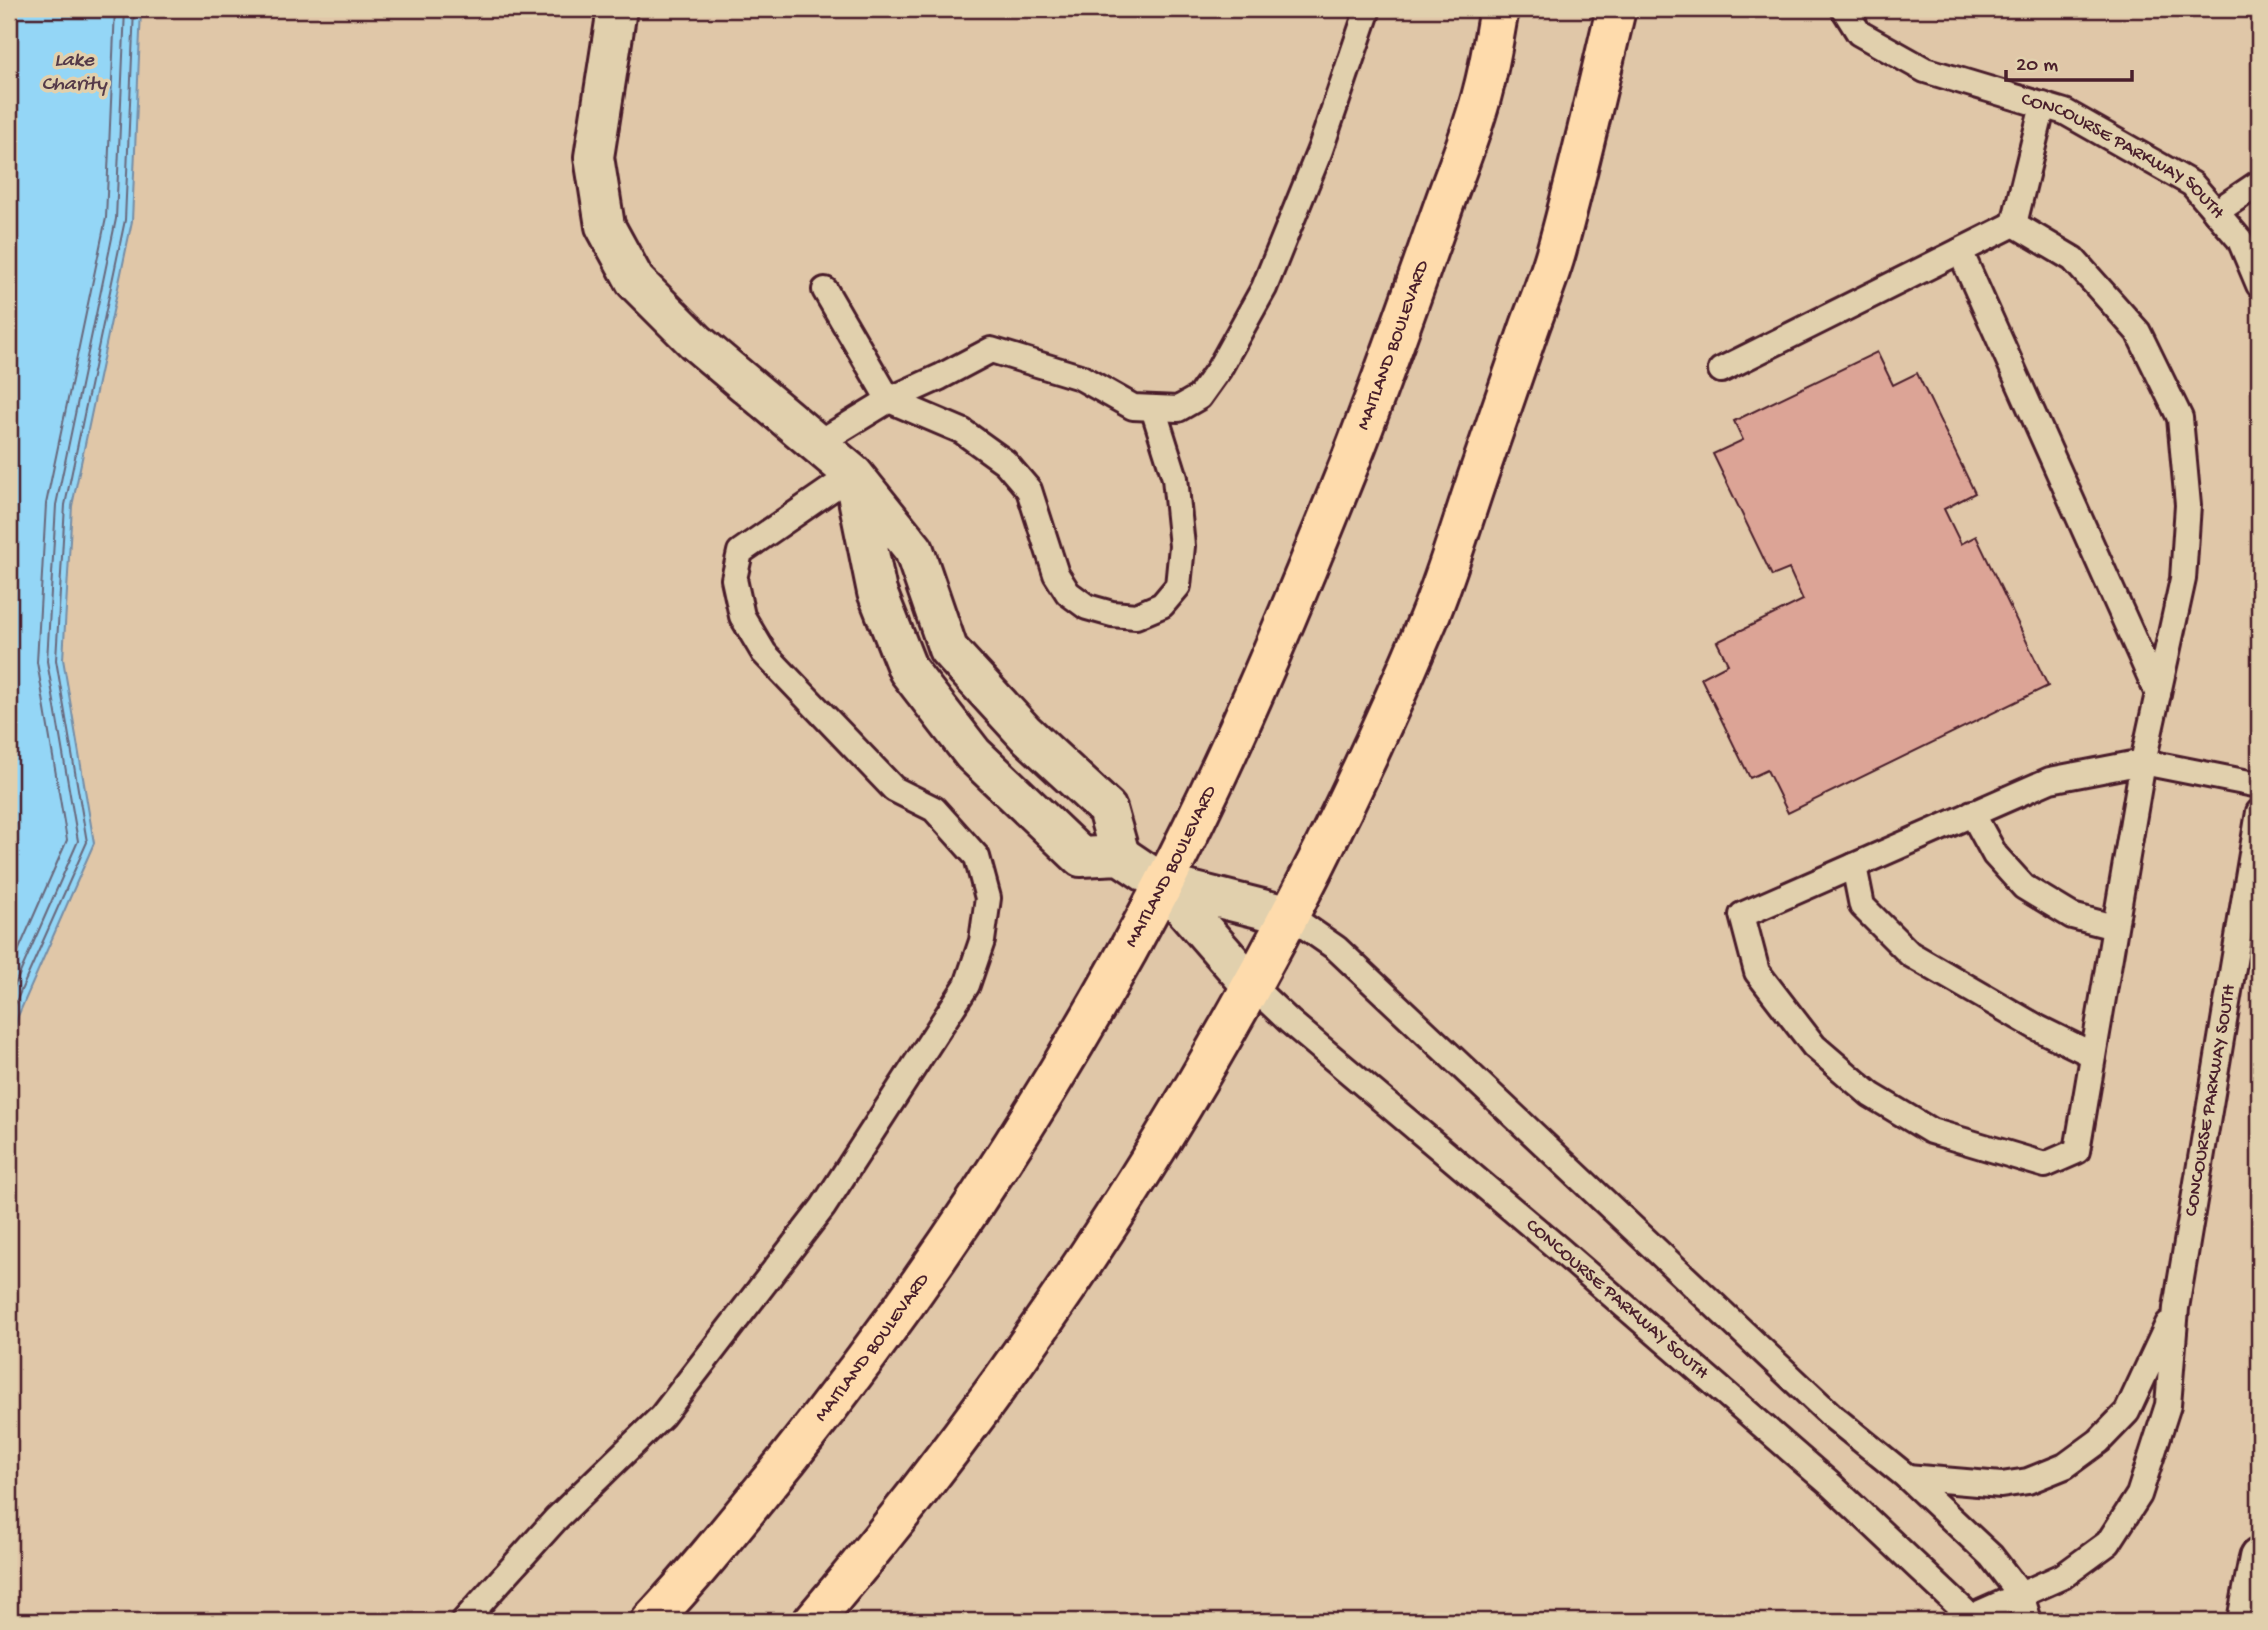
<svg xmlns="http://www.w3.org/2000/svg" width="2268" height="1630" font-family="'Gochi Hand',sans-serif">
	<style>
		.water { fill: #94d6f6; stroke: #768da5; stroke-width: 2 }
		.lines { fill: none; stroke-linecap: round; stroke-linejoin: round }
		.shore { stroke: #68687c; stroke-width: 2 }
		.building { fill: #dca496; stroke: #4a1f2b; stroke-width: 2 }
		.service-casing { stroke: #4a1f2b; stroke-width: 30 }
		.minor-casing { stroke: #4a1f2b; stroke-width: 44 }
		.tertiary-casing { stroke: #4a1f2b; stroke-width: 44 }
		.primary-casing { stroke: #4a1f2b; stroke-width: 44 }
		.service { stroke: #e1d0ad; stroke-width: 24 }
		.minor { stroke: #e1d0ad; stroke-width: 38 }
		.tertiary { stroke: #e1d0ad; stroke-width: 38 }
		.primary { stroke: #fedbac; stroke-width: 38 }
		.labels { text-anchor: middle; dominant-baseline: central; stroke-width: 7; stroke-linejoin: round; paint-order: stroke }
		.street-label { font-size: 19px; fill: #4a1f2b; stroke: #e1d0ad }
		.water-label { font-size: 21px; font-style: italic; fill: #553a49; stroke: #e1d0ad }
	</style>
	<rect width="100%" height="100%" fill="#e0c7a8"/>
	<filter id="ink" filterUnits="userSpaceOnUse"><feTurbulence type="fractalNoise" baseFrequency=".0143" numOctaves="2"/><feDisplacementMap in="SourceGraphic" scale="14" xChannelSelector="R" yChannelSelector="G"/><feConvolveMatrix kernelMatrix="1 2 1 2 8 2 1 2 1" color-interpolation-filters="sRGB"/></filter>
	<g filter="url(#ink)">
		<path class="water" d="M 9,9 L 141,9 L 132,221 L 72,506 L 63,659 L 94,843 L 18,1016 L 9,1059 Z"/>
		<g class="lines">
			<g class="shore">
				<path d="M 9,972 L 67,840 L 37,662 L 46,504 L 106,218 L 115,9"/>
				<path d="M 9,998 L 78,841 L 47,661 L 56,505 L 116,219 L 125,9"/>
				<path d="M 9,1025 L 11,1013 L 87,842 L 56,660 L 65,505 L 125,220 L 134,9"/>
			</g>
		</g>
		<path class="building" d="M 1877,352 L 1893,385 L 1917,373 L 1975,493 L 1944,509 L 1961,544 L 1976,536 L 2048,686 L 1788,813 L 1767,770 L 1750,778 L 1701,678 L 1728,664 L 1717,642 L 1803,600 L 1789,569 L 1772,576 L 1713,454 L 1743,440 L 1734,421 Z"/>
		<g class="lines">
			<defs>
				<g id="service">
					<path id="s1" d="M 1844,9 L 1859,33 L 1925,70 L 2065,112 L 2192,184 L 2240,240 L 2259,285"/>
					<path d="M 2216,212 L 2259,183"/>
					<path d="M 2014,224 L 2043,105"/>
					<path d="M 1960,251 L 2158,694"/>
					<path d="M 825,290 L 889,400 L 962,431 L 1005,462 L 1029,490 L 1056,574 L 1068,593 L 1087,607 L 1112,614 L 1136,616 L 1162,605 L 1178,586 L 1182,546 L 1175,478 L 1153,408"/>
					<path d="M 1721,370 L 2014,224 L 2073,259 L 2138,332 L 2180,418 L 2188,505 L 2183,579 L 2143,762 L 2077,1151 L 2045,1165 L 1931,1131 L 1871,1095 L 1814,1046 L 1757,972 L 1742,915 L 2050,780 L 2143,762 L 2259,785"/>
					<path d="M 817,444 L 889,400 L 940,377 L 991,350 L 1080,377 L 1133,407 L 1178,409 L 1199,397 L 1219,369 L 1264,288 L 1320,150 L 1368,9"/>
					<path d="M 1972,813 L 1995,855 L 2024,887 L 2072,916 L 2114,927"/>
					<path d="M 1854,866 L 1862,906 L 1910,954 L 2038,1028 L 2093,1055"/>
					<path d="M 1290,916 L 1336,948 L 1833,1417 L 1907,1477 L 1991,1556 L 2021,1595 L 2029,1621"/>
					<path id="s2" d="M 1252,986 L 1289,1021 L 1559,1249 L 1831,1485 L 1975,1621"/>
					<path d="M 1907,1477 L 2001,1485 L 2028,1481 L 2065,1466 L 2099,1441 L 2127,1412 L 2168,1324"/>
					<path id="s3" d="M 1971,1617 L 2063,1576 L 2108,1543 L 2139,1495 L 2168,1405 L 2176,1308 L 2259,812"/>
					<path d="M 464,1621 L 556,1519 L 662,1416 L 823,1207 L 967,985 L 982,941 L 988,898 L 977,857 L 934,809 L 894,789 L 764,653 L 742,616 L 734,579 L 740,552 L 853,474"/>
				</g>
				<g id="minor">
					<path d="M 617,9 L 594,157 L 605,226 L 635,281 L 696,342 L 853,474 L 914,550 L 948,649 L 1025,733 L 1107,809 L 1120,855"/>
					<path d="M 854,479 L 877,592 L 908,670 L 973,754 L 1081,857 L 1120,855 L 1163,884 L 1252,986"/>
					<path d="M 1163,884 L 1290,916"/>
				</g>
				<path id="tertiary" d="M 2247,1621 L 2259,1558"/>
				<g id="primary">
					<path id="s4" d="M 651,1621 C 699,1570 743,1514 788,1459 C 930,1281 1056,1089 1162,887 C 1233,751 1292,607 1349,465 C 1382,381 1411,297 1441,213 C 1455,172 1473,132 1483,90 C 1490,64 1494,36 1499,9"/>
					<path d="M 813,1621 C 1067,1323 1277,982 1428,620 C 1448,572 1462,522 1479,473 C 1496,424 1513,375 1530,326 C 1539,301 1550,275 1557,249 C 1579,169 1597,89 1616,9"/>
				</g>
			</defs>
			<use href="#service" class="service-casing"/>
			<use href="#minor" class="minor-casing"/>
			<use href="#tertiary" class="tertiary-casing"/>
			<use href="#primary" class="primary-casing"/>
			<use href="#service" class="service"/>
			<use href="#minor" class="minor"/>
			<use href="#tertiary" class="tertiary"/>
			<use href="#primary" class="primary"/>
		</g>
	</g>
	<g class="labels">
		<g class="street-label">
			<text stroke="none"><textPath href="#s1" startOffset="322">CONCOURSE PARKWAY SOUTH</textPath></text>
			<text stroke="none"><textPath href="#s4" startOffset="1486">MAITLAND BOULEVARD</textPath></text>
			<text stroke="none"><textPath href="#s4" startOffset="919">MAITLAND BOULEVARD</textPath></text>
			<text stroke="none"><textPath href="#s3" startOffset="616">CONCOURSE PARKWAY SOUTH</textPath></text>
			<text stroke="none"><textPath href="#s2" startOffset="481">CONCOURSE PARKWAY SOUTH</textPath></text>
			<text stroke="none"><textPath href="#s4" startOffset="352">MAITLAND BOULEVARD</textPath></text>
		</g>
		<g class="water-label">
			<text x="74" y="61">Lake<tspan x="74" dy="24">Charity</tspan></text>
		</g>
	</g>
	<rect width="2268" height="1630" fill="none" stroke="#e1d0ad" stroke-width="35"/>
	<rect x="18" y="18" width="2233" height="1595" fill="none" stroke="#4a1f2b" stroke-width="2.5" filter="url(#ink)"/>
	<path d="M2006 70v10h126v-10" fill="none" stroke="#4a1f2b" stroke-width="3.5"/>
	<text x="2016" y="70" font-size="21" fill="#4a1f2b" stroke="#e1d0ad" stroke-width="5" paint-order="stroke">20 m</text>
</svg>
